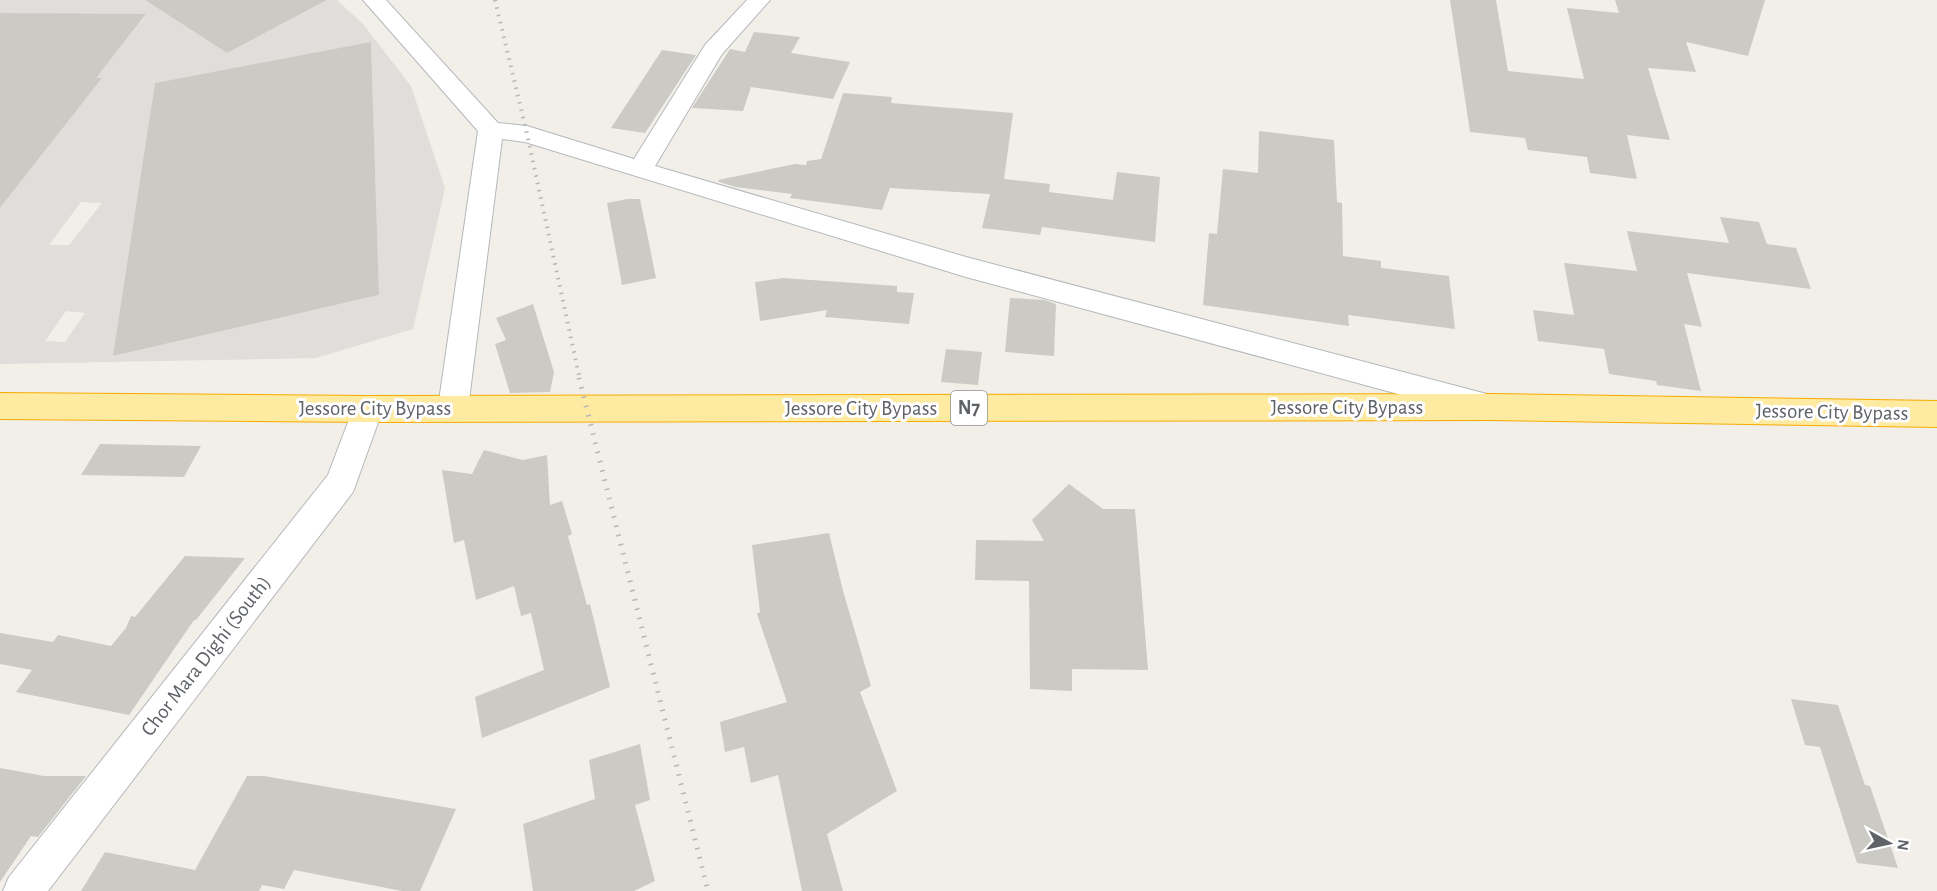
<svg xmlns="http://www.w3.org/2000/svg" width="1937" height="891" font-family="'Alegreya Sans',sans-serif">
	<style>
		.industrial { fill: #e0deda; fill-rule: evenodd }
		.building { fill: #cccac5 }
		.lines { fill: none; stroke-linecap: round; stroke-linejoin: round }
		.minor-casing { stroke: #b5b8bc; stroke-width: 2 }
		.trunk-casing { stroke: #f9ab00; stroke-width: 2 }
		.minor { fill: #fff; fill-rule: evenodd }
		.trunk { fill: #feeaa1; fill-rule: evenodd }
		.rail-far1 { stroke: #b6b7b8; stroke-width: 4; stroke-dasharray: 1.5 6; stroke-linecap: butt }
		.rail { stroke: #b6b7b8; stroke-width: 5; stroke-dasharray: 1.5 8; stroke-linecap: butt }
		.labels { text-anchor: middle; dominant-baseline: central; stroke-width: 6; stroke-linejoin: round; paint-order: stroke }
		.shield { fill: #fff; stroke: #8f9295; stroke-width: 1.5 }
		.shield-label { font-size: 20px; font-weight: bold; fill: #5f6368 }
		.street-label { font-size: 21px; fill: #5f6368; stroke: #fff }
	</style>
	<rect width="100%" height="100%" fill="#f1efe8"/>
	<path class="industrial" d="M 0,0 L 145,0 L 227,53 L 318,5 L 312,0 L 337,0 L 363,24 L 411,86 L 445,188 L 413,329 L 316,358 L 0,364 L 0,208 L 101,79 L 0,77 L 0,69 L 102,70 L 146,15 L 0,13 ZM 371,43 L 379,295 L 114,356 L 155,83 ZM 81,202 L 102,203 L 69,245 L 49,245 ZM 66,311 L 85,313 L 65,342 L 45,341 Z"/>
	<g class="building">
		<path d="M 145,0 L 327,0 L 227,53 Z"/>
		<path d="M 1450,0 L 1496,0 L 1508,71 L 1584,79 L 1567,8 L 1619,13 L 1615,0 L 1765,0 L 1748,56 L 1686,42 L 1696,72 L 1648,68 L 1670,140 L 1627,135 L 1637,179 L 1590,173 L 1587,157 L 1528,150 L 1525,138 L 1470,132 Z"/>
		<path d="M 0,13 L 146,14 L 96,78 L 102,78 L 0,208 Z"/>
		<path d="M 754,32 L 800,37 L 791,53 L 850,62 L 833,99 L 751,87 L 743,111 L 692,108 L 730,49 L 745,52 Z"/>
		<path d="M 371,42 L 379,295 L 113,356 L 155,83 Z"/>
		<path d="M 662,50 L 696,55 L 645,133 L 611,128 Z"/>
		<path d="M 843,93 L 892,97 L 891,103 L 1013,113 L 1004,179 L 1050,184 L 1049,192 L 1113,200 L 1117,172 L 1160,177 L 1155,242 L 1042,227 L 1040,235 L 982,228 L 990,194 L 890,188 L 882,210 L 790,198 L 792,194 L 736,187 L 719,182 L 718,180 L 795,164 L 806,165 L 807,161 L 821,159 Z"/>
		<path d="M 1259,131 L 1334,140 L 1337,202 L 1342,203 L 1343,256 L 1381,261 L 1381,268 L 1449,276 L 1455,329 L 1348,315 L 1349,326 L 1203,305 L 1209,233 L 1217,234 L 1223,169 L 1258,173 Z"/>
		<path d="M 627,199 L 640,199 L 656,278 L 622,285 L 607,203 Z"/>
		<path d="M 1720,217 L 1759,222 L 1767,244 L 1796,248 L 1811,289 L 1687,273 L 1702,327 L 1684,324 L 1701,391 L 1657,385 L 1656,381 L 1609,374 L 1604,349 L 1538,341 L 1533,310 L 1574,315 L 1564,263 L 1637,271 L 1627,231 L 1729,243 Z"/>
		<path d="M 783,278 L 897,286 L 897,292 L 914,293 L 909,324 L 825,317 L 827,310 L 760,321 L 755,282 Z"/>
		<path d="M 1010,298 L 1044,300 L 1056,304 L 1054,356 L 1005,352 Z"/>
		<path d="M 533,304 L 554,372 L 550,392 L 510,393 L 495,344 L 506,340 L 496,318 Z"/>
		<path d="M 946,349 L 982,352 L 978,385 L 941,382 Z"/>
		<path d="M 100,444 L 201,446 L 184,477 L 81,475 Z"/>
		<path d="M 484,450 L 523,460 L 547,455 L 550,505 L 562,501 L 572,534 L 568,536 L 587,605 L 590,604 L 610,687 L 482,738 L 475,697 L 544,670 L 531,613 L 521,616 L 514,586 L 476,600 L 464,540 L 454,543 L 442,470 L 472,474 Z"/>
		<path d="M 1069,484 L 1103,509 L 1135,509 L 1148,670 L 1072,669 L 1072,691 L 1030,689 L 1029,581 L 975,580 L 976,540 L 1044,541 L 1032,520 Z"/>
		<path d="M 829,533 L 843,591 L 871,686 L 860,692 L 897,791 L 827,834 L 843,891 L 802,891 L 778,775 L 751,783 L 744,747 L 725,752 L 720,722 L 787,702 L 757,614 L 760,612 L 752,545 Z"/>
		<path d="M 185,556 L 245,558 L 196,620 L 194,620 L 129,715 L 16,692 L 32,670 L 0,664 L 0,633 L 53,642 L 58,635 L 111,646 L 126,628 L 131,616 L 135,617 Z"/>
		<path d="M 1791,699 L 1838,705 L 1865,785 L 1870,786 L 1898,868 L 1857,863 L 1820,747 L 1805,745 Z"/>
		<path d="M 640,744 L 650,800 L 635,805 L 655,881 L 634,891 L 533,891 L 523,824 L 595,799 L 589,760 Z"/>
		<path d="M 0,768 L 44,776 L 86,776 L 38,837 L 31,836 L 0,882 Z"/>
		<path d="M 247,776 L 264,776 L 456,809 L 420,891 L 402,891 L 294,870 L 284,889 L 262,885 L 259,891 L 81,891 L 105,852 L 195,870 Z"/>
	</g>
	<g class="lines">
		<defs>
			<g id="minor">
				<path d="M 363,0 L 386,0 L 498,123 L 527,126 L 634,159 L 705,45 L 747,0 L 770,0 L 722,54 L 655,166 L 966,257 L 1483,393 L 1494,396 L 1498,405 L 1494,414 L 1483,417 L 966,277 L 525,142 L 502,139 L 468,408 L 464,417 L 453,420 L 442,417 L 438,408 L 478,131 Z"/>
				<path d="M 368,397 L 379,400 L 383,409 L 353,492 L 48,891 L 3,891 L 9,877 L 328,475 L 353,409 L 357,400 Z"/>
			</g>
			<path id="trunk" d="M 0,393 L 368,396 L 1490,394 L 1937,401 L 1937,427 L 1490,420 L 368,422 L 0,419 Z"/>
		</defs>
		<use href="#minor" class="minor-casing"/>
		<use href="#trunk" class="trunk-casing"/>
		<use href="#minor" class="minor"/>
		<use href="#trunk" class="trunk"/>
		<path class="rail-far1" d="M 495,0 L 527,134 L 580,380"/>
		<path class="rail" d="M 579,378 L 708,891"/>
	</g>
	<g class="labels">
		<rect class="shield" x="951" y="391" width="36" height="34" rx="4.5"/>
		<g class="shield-label">
			<text x="969" y="408">N7</text>
		</g>
		<g class="street-label">
			<text x="1347" y="407">Jessore City Bypass</text>
			<text x="375" y="408">Jessore City Bypass</text>
			<text x="861" y="408">Jessore City Bypass</text>
			<text transform="translate(1832 412) rotate(1)">Jessore City Bypass</text>
			<text transform="translate(206 656) rotate(-52)">Chor Mara Dighi (South)</text>
		</g>
	</g>
	<g transform="translate(1889 843) rotate(98)" stroke="#ffffff" stroke-width="4.5" paint-order="stroke">
	<path d="M0-4.5L10 22L0 15L-10 22Z" fill="#5f6368"/>
	<text y="-9" font-size="16" font-weight="bold" text-anchor="middle" fill="#5f6368">N</text>
	</g>
</svg>
